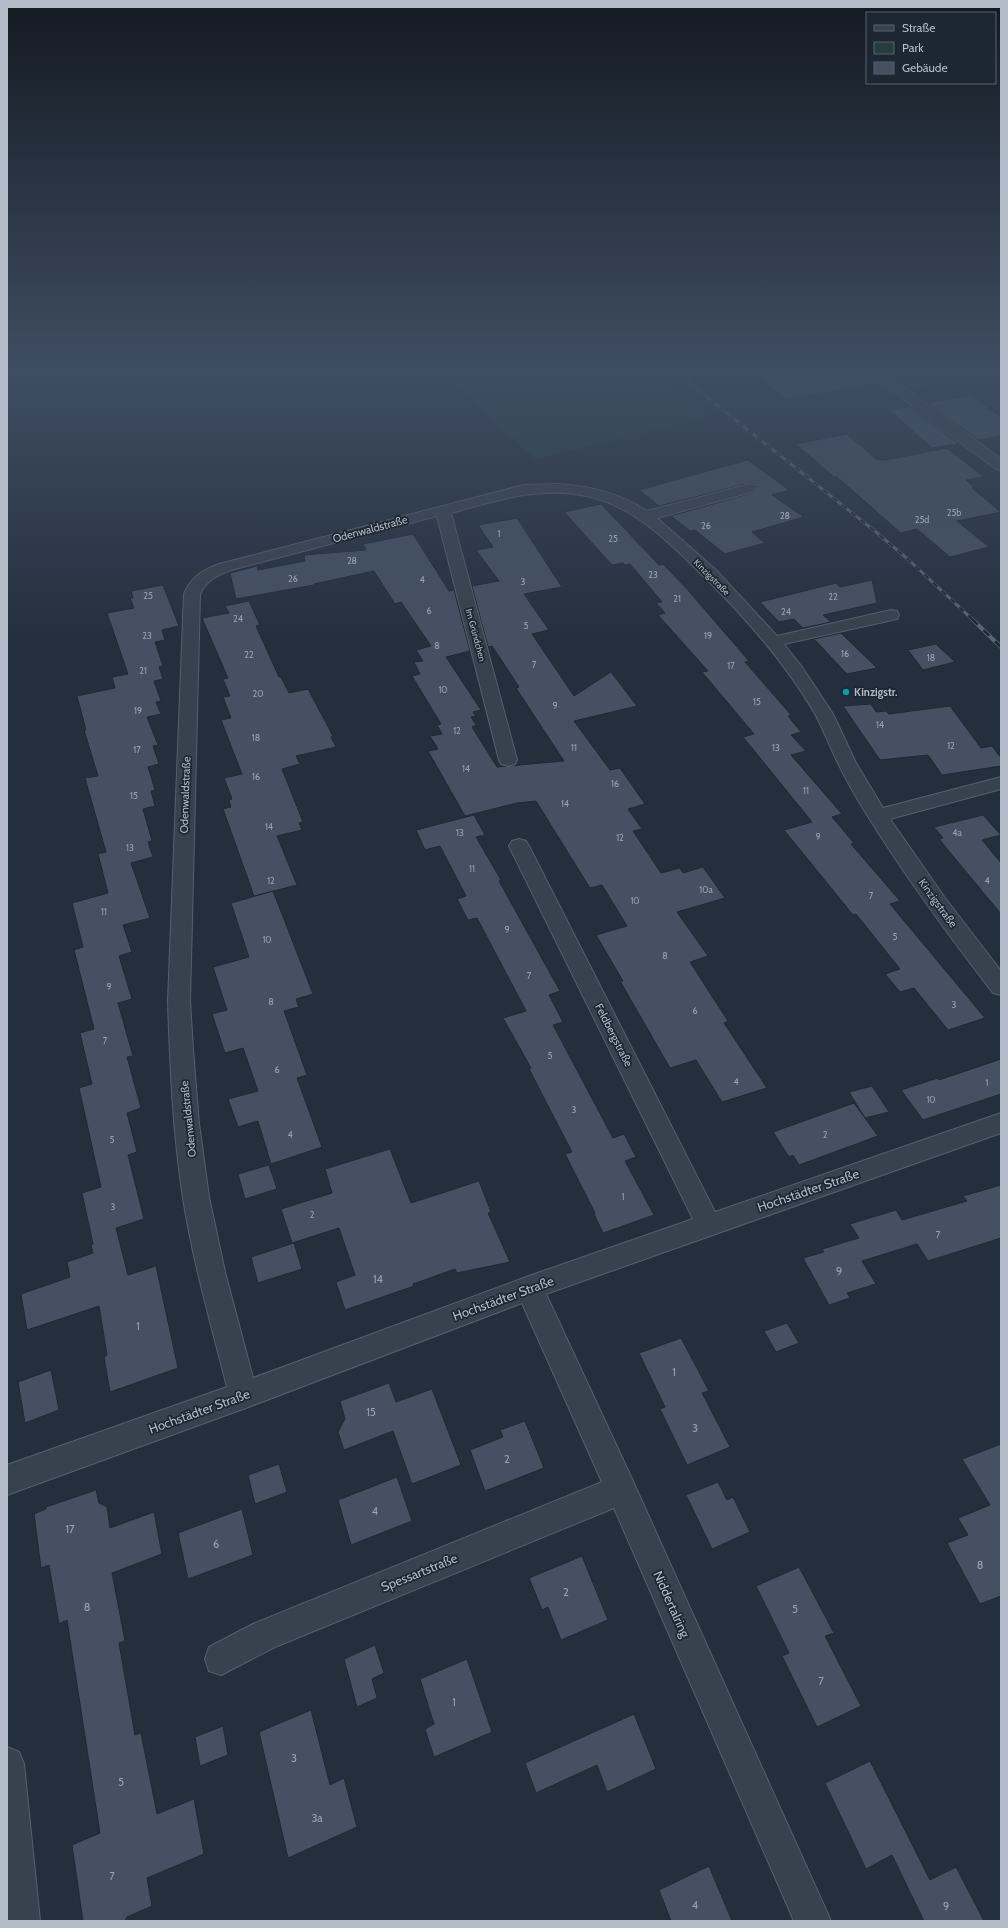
<svg xmlns="http://www.w3.org/2000/svg" width="1008" height="1928" font-family="Cabin,sans-serif">
	<style>
		.green { fill: #263c3f }
		.building { fill: #455162; stroke: #1f2835 }
		.lines { fill: none; stroke-linecap: round; stroke-linejoin: round }
		.minor-casing { stroke: #565f6c; stroke-width: 2 }
		.minor { fill: #38414e; fill-rule: evenodd }
		.rail-far1-casing { stroke: #5a6575; stroke-width: 3 }
		.rail-casing { stroke: #5a6575; stroke-width: 4 }
		.rail-far1 { stroke: #1d2633; stroke-width: 2; stroke-dasharray: 6; stroke-linecap: butt }
		.rail { stroke: #1d2633; stroke-width: 2.5; stroke-dasharray: 8; stroke-linecap: butt }
		.culture-dot { fill: #0f9aa8; stroke: #1d2633; stroke-width: 1.5 }
		.labels { text-anchor: middle; dominant-baseline: central; stroke-width: 3.5; stroke-linejoin: round; paint-order: stroke }
		.number-label { font-size: 9px; fill: #98a1af }
		.far-street-label { font-size: 9px; fill: #b4bcc9; stroke: #1d2633 }
		.street-label { font-size: 11px; fill: #b4bcc9; stroke: #1d2633 }
		.poi-label { font-size: 11px; font-weight: bold; fill: #b4bcc9; stroke: #1d2633; text-anchor: start }
		.near-number-label { font-size: 11px; fill: #98a1af }
		.near-street-label { font-size: 13px; fill: #b4bcc9; stroke: #1d2633 }
	</style>
	<rect width="100%" height="100%" fill="#242f3e"/>
	<g class="green">
		<path d="M 440,370 L 648,370 L 708,418 L 535,459 Z"/>
		<path d="M 889,370 L 891,370 L 909,383 L 983,370 L 1001,370 L 1001,372 L 914,388 L 951,416 L 949,416 Z"/>
	</g>
	<g class="building">
		<path d="M 751,370 L 866,370 L 881,383 L 784,399 Z"/>
		<path d="M 971,395 L 1001,417 L 1001,436 L 978,440 L 928,403 Z"/>
		<path d="M 910,406 L 932,424 L 959,444 L 932,448 L 889,410 Z"/>
		<path d="M 847,434 L 876,459 L 886,460 L 947,448 L 984,477 L 966,480 L 974,487 L 972,488 L 1001,512 L 957,521 L 989,547 L 950,557 L 917,529 L 901,533 L 837,477 L 834,477 L 796,444 Z"/>
		<path d="M 748,460 L 789,490 L 772,495 L 804,517 L 752,532 L 765,543 L 739,550 L 725,554 L 695,530 L 690,531 L 671,516 L 755,492 L 758,487 L 755,484 L 750,483 L 659,506 L 639,490 Z"/>
		<path d="M 601,504 L 659,565 L 663,564 L 687,589 L 749,661 L 745,662 L 792,716 L 788,716 L 801,732 L 791,735 L 806,751 L 791,755 L 842,814 L 832,817 L 854,843 L 851,844 L 900,901 L 890,904 L 985,1018 L 948,1030 L 914,988 L 900,992 L 885,974 L 900,969 L 856,914 L 853,915 L 784,830 L 812,822 L 743,737 L 754,734 L 702,672 L 708,671 L 658,615 L 665,613 L 656,603 L 662,602 L 630,564 L 625,565 L 623,563 L 612,565 L 564,512 Z"/>
		<path d="M 517,518 L 562,587 L 524,594 L 549,630 L 532,634 L 574,696 L 611,672 L 637,706 L 574,721 L 610,770 L 620,768 L 645,804 L 628,809 L 642,829 L 633,831 L 661,873 L 680,868 L 683,873 L 703,867 L 725,898 L 677,912 L 708,956 L 690,962 L 728,1021 L 724,1023 L 767,1088 L 722,1102 L 696,1060 L 670,1068 L 620,981 L 623,981 L 596,935 L 627,926 L 602,885 L 590,888 L 536,801 L 517,803 L 465,816 L 428,751 L 438,749 L 430,736 L 442,734 L 437,725 L 441,724 L 412,676 L 420,674 L 414,662 L 423,661 L 416,650 L 431,646 L 401,602 L 395,604 L 374,571 L 314,584 L 314,585 L 236,599 L 230,573 L 257,566 L 258,570 L 305,561 L 304,555 L 366,550 L 363,544 L 413,534 L 449,591 L 454,590 L 470,651 L 446,657 L 481,710 L 473,712 L 476,716 L 471,717 L 476,725 L 472,727 L 497,767 L 564,761 L 516,688 L 519,687 L 492,646 L 488,647 L 472,586 L 499,581 L 476,550 L 493,547 L 478,525 Z"/>
		<path d="M 872,580 L 877,603 L 823,615 L 831,622 L 803,628 L 794,619 L 779,622 L 760,602 L 836,583 L 840,587 Z"/>
		<path d="M 163,585 L 179,626 L 162,630 L 165,640 L 155,642 L 163,666 L 159,667 L 163,679 L 154,681 L 161,701 L 156,702 L 161,714 L 147,717 L 158,745 L 153,746 L 159,764 L 148,767 L 155,790 L 151,791 L 155,806 L 143,809 L 152,841 L 148,842 L 153,857 L 131,863 L 150,918 L 123,925 L 132,952 L 119,956 L 132,999 L 118,1003 L 133,1056 L 127,1057 L 141,1108 L 127,1113 L 137,1152 L 128,1155 L 144,1219 L 116,1228 L 128,1275 L 156,1266 L 178,1368 L 110,1392 L 104,1357 L 107,1355 L 99,1306 L 27,1330 L 21,1294 L 70,1277 L 67,1262 L 93,1253 L 91,1245 L 93,1244 L 82,1193 L 101,1187 L 79,1088 L 92,1084 L 80,1033 L 94,1029 L 74,950 L 83,947 L 72,903 L 108,893 L 98,854 L 106,852 L 85,778 L 98,776 L 84,730 L 86,730 L 77,696 L 115,688 L 112,677 L 128,674 L 107,613 L 134,608 L 130,598 L 133,598 L 131,591 Z"/>
		<path d="M 249,601 L 260,625 L 256,626 L 279,677 L 281,677 L 289,693 L 308,689 L 333,736 L 331,737 L 336,747 L 296,756 L 300,764 L 282,769 L 303,822 L 299,823 L 302,830 L 277,836 L 297,885 L 254,896 L 223,809 L 231,807 L 229,800 L 232,799 L 224,778 L 242,774 L 221,720 L 231,718 L 223,697 L 230,696 L 223,679 L 228,678 L 202,618 L 229,613 L 225,606 Z"/>
		<path d="M 841,633 L 877,668 L 847,674 L 814,639 Z"/>
		<path d="M 936,644 L 955,662 L 923,670 L 908,650 Z"/>
		<path d="M 871,704 L 876,712 L 886,711 L 889,714 L 950,706 L 981,748 L 992,746 L 1001,758 L 1001,766 L 942,775 L 928,755 L 880,760 L 843,706 Z"/>
		<path d="M 474,815 L 485,835 L 476,837 L 501,880 L 499,881 L 560,991 L 549,995 L 563,1022 L 553,1025 L 613,1138 L 624,1134 L 636,1157 L 625,1161 L 654,1215 L 603,1233 L 594,1214 L 595,1213 L 565,1154 L 572,1152 L 529,1069 L 531,1068 L 503,1018 L 526,1011 L 477,918 L 468,920 L 457,899 L 466,896 L 440,846 L 425,850 L 416,830 Z"/>
		<path d="M 983,815 L 1001,835 L 982,840 L 1001,863 L 1001,914 L 939,839 L 943,838 L 934,827 Z"/>
		<path d="M 273,891 L 313,994 L 296,999 L 299,1007 L 284,1011 L 307,1075 L 297,1078 L 322,1147 L 271,1164 L 258,1121 L 238,1127 L 228,1099 L 258,1091 L 243,1048 L 225,1053 L 212,1014 L 227,1010 L 213,967 L 249,957 L 231,903 Z"/>
		<path d="M 1001,1059 L 1001,1094 L 923,1120 L 901,1090 L 938,1078 L 939,1080 Z"/>
		<path d="M 872,1086 L 889,1112 L 865,1118 L 849,1092 Z"/>
		<path d="M 854,1103 L 878,1136 L 799,1165 L 793,1155 L 789,1157 L 773,1132 Z"/>
		<path d="M 390,1149 L 411,1203 L 479,1181 L 491,1212 L 488,1213 L 510,1262 L 457,1273 L 455,1269 L 413,1284 L 414,1286 L 345,1310 L 336,1282 L 355,1275 L 339,1228 L 292,1243 L 281,1209 L 332,1193 L 325,1169 Z"/>
		<path d="M 269,1165 L 277,1189 L 245,1199 L 238,1174 Z"/>
		<path d="M 1001,1185 L 1001,1238 L 928,1261 L 917,1244 L 862,1261 L 876,1284 L 847,1293 L 850,1298 L 829,1305 L 803,1258 L 824,1252 L 822,1249 L 859,1238 L 850,1224 L 896,1210 L 902,1220 L 967,1201 L 963,1196 Z"/>
		<path d="M 294,1243 L 302,1269 L 258,1283 L 251,1257 Z"/>
		<path d="M 787,1323 L 799,1343 L 776,1352 L 764,1331 Z"/>
		<path d="M 681,1338 L 709,1391 L 702,1393 L 730,1447 L 687,1465 L 660,1409 L 665,1407 L 639,1353 Z"/>
		<path d="M 51,1370 L 59,1410 L 25,1423 L 18,1382 Z"/>
		<path d="M 389,1383 L 396,1402 L 432,1389 L 461,1465 L 412,1484 L 393,1431 L 344,1450 L 338,1432 L 345,1419 L 340,1401 Z"/>
		<path d="M 525,1421 L 544,1468 L 485,1491 L 470,1450 L 503,1437 L 500,1430 Z"/>
		<path d="M 1001,1444 L 1001,1596 L 980,1604 L 947,1543 L 968,1535 L 958,1518 L 990,1505 L 962,1459 Z"/>
		<path d="M 279,1464 L 287,1492 L 255,1504 L 248,1475 Z"/>
		<path d="M 397,1477 L 412,1521 L 351,1545 L 338,1500 Z"/>
		<path d="M 718,1482 L 727,1500 L 733,1497 L 750,1532 L 712,1549 L 686,1495 Z"/>
		<path d="M 96,1490 L 99,1503 L 107,1507 L 110,1528 L 154,1512 L 162,1554 L 112,1573 L 125,1641 L 119,1643 L 135,1735 L 141,1733 L 157,1814 L 194,1799 L 204,1854 L 147,1878 L 152,1906 L 127,1917 L 125,1921 L 83,1921 L 72,1845 L 100,1833 L 67,1620 L 59,1624 L 49,1565 L 41,1568 L 34,1514 L 46,1509 L 46,1507 Z"/>
		<path d="M 242,1509 L 253,1555 L 188,1579 L 178,1533 Z"/>
		<path d="M 582,1556 L 608,1620 L 561,1640 L 548,1607 L 542,1610 L 529,1578 Z"/>
		<path d="M 799,1567 L 834,1633 L 825,1636 L 861,1706 L 817,1727 L 782,1656 L 789,1653 L 756,1586 Z"/>
		<path d="M 375,1645 L 384,1673 L 372,1679 L 377,1698 L 357,1707 L 344,1659 Z"/>
		<path d="M 467,1659 L 492,1732 L 434,1757 L 425,1729 L 434,1724 L 420,1679 Z"/>
		<path d="M 311,1710 L 330,1785 L 344,1778 L 357,1827 L 288,1858 L 259,1732 Z"/>
		<path d="M 634,1714 L 656,1769 L 607,1792 L 597,1765 L 536,1793 L 525,1763 Z"/>
		<path d="M 223,1726 L 228,1755 L 200,1766 L 195,1737 Z"/>
		<path d="M 870,1761 L 930,1880 L 956,1867 L 984,1921 L 924,1921 L 892,1855 L 866,1869 L 825,1783 Z"/>
		<path d="M 709,1866 L 732,1921 L 671,1921 L 659,1890 Z"/>
	</g>
	<g class="lines">
		<defs>
			<g id="minor">
				<path d="M 867,370 L 881,370 L 1001,459 L 1001,470 L 996,469 L 933,423 Z"/>
				<path d="M 559,484 C 591,486 621,494 647,511 L 750,484 L 755,485 L 757,488 L 755,491 L 657,518 L 716,570 L 777,636 L 891,610 L 897,611 L 899,615 L 897,619 L 784,644 L 802,667 L 833,714 L 856,763 L 883,808 L 1001,777 L 1001,789 L 890,819 L 945,898 L 1001,971 L 1001,995 L 993,993 L 977,972 C 939,922 902,871 869,818 C 857,799 846,780 837,761 C 829,745 823,728 814,712 C 782,658 740,611 694,567 C 665,538 632,507 591,497 C 541,485 498,500 451,513 L 517,760 L 515,764 L 508,766 L 501,764 L 499,760 L 437,516 L 231,570 C 217,575 206,581 200,594 L 190,1001 L 193,1050 L 199,1124 L 209,1197 L 225,1272 L 253,1378 L 529,1276 L 693,1219 L 509,846 L 512,841 L 519,839 L 526,841 L 529,846 L 715,1212 L 1001,1113 L 1001,1133 L 546,1294 L 632,1479 L 831,1921 L 794,1921 L 614,1508 L 275,1647 L 221,1675 L 209,1671 L 205,1659 L 209,1647 L 253,1624 L 602,1482 L 522,1303 L 243,1409 L 7,1495 L 7,1465 L 227,1387 C 211,1324 193,1262 183,1198 C 173,1133 170,1067 168,1001 L 184,594 C 191,577 203,570 219,564 L 524,485 Z"/>
				<path d="M 7,1747 L 19,1752 L 24,1764 L 40,1921 L 7,1921 Z"/>
			</g>
		</defs>
		<use href="#minor" class="minor-casing"/>
		<use href="#minor" class="minor"/>
		<defs>
			<path id="rail-far1" d="M 673,370 L 876,532 L 910,561 L 973,620"/>
			<path id="rail" d="M 972,619 L 1001,647"/>
		</defs>
		<use href="#rail-far1" class="rail-far1-casing"/>
		<use href="#rail" class="rail-casing"/>
		<use href="#rail-far1" class="rail-far1"/>
		<use href="#rail" class="rail"/>
	</g>
	<linearGradient id="sky" x2="0" y2="1"><stop stop-color="#141a22"/><stop offset="0.58" stop-color="#3f4d63"/><stop offset="1" stop-color="#3f4d63" stop-opacity="0"/></linearGradient>
	<rect width="1008" height="640" fill="url(#sky)"/>
	<circle class="culture-dot" cx="846" cy="692" r="4"/>
	<g class="labels">
		<g class="number-label">
			<text x="954" y="512">25b</text>
			<text x="785" y="515">28</text>
			<text x="922" y="519">25d</text>
			<text x="706" y="525">26</text>
			<text x="499" y="533">1</text>
			<text x="613" y="538">25</text>
			<text x="352" y="560">28</text>
			<text x="653" y="574">23</text>
			<text x="293" y="578">26</text>
			<text x="422" y="579">4</text>
			<text x="523" y="581">3</text>
			<text x="148" y="595">25</text>
			<text x="833" y="596">22</text>
			<text x="677" y="598">21</text>
			<text x="429" y="610">6</text>
			<text x="786" y="611">24</text>
			<text x="238" y="618">24</text>
			<text x="526" y="625">5</text>
			<text x="147" y="635">23</text>
			<text x="708" y="635">19</text>
			<text x="437" y="645">8</text>
			<text x="845" y="653">16</text>
			<text x="249" y="654">22</text>
			<text x="931" y="657">18</text>
			<text x="534" y="664">7</text>
			<text x="731" y="665">17</text>
			<text x="143" y="670">21</text>
			<text x="443" y="689">10</text>
			<text x="258" y="693">20</text>
			<text x="757" y="701">15</text>
			<text x="555" y="705">9</text>
			<text x="138" y="710">19</text>
			<text x="880" y="724">14</text>
			<text x="457" y="730">12</text>
			<text x="256" y="737">18</text>
			<text x="951" y="745">12</text>
			<text x="574" y="747">11</text>
			<text x="776" y="747">13</text>
			<text x="137" y="749">17</text>
			<text x="466" y="768">14</text>
			<text x="256" y="776">16</text>
			<text x="615" y="783">16</text>
			<text x="806" y="790">11</text>
			<text x="134" y="795">15</text>
			<text x="565" y="803">14</text>
			<text x="269" y="826">14</text>
			<text x="460" y="832">13</text>
			<text x="957" y="832">4a</text>
			<text x="818" y="836">9</text>
			<text x="620" y="837">12</text>
			<text x="130" y="847">13</text>
			<text x="472" y="868">11</text>
			<text x="271" y="880">12</text>
			<text x="987" y="880">4</text>
			<text x="706" y="889">10a</text>
			<text x="871" y="895">7</text>
			<text x="635" y="900">10</text>
			<text x="104" y="911">11</text>
			<text x="507" y="929">9</text>
			<text x="895" y="936">5</text>
			<text x="267" y="939">10</text>
			<text x="665" y="955">8</text>
			<text x="529" y="975">7</text>
			<text x="109" y="986">9</text>
			<text x="271" y="1001">8</text>
			<text x="954" y="1004">3</text>
			<text x="695" y="1010">6</text>
			<text x="105" y="1040">7</text>
			<text x="550" y="1055">5</text>
			<text x="277" y="1069">6</text>
			<text x="736" y="1081">4</text>
			<text x="987" y="1082">1</text>
			<text x="931" y="1099">10</text>
			<text x="574" y="1109">3</text>
			<text x="290" y="1134">4</text>
			<text x="825" y="1134">2</text>
			<text x="112" y="1139">5</text>
			<text x="623" y="1196">1</text>
			<text x="113" y="1206">3</text>
			<text x="312" y="1214">2</text>
			<text x="938" y="1234">7</text>
		</g>
		<g class="far-street-label">
			<text transform="translate(712 577) rotate(45)">Kinzigstraße</text>
			<text transform="translate(476 635) rotate(75)">Im Gründchen</text>
		</g>
		<g class="street-label">
			<text transform="translate(370 529) rotate(-15)">Odenwaldstraße</text>
			<text transform="translate(185 795) rotate(-88)">Odenwaldstraße</text>
			<text transform="translate(938 903) rotate(54)">Kinzigstraße</text>
			<text transform="translate(614 1035) rotate(63)">Feldbergstraße</text>
			<text transform="translate(188 1119) rotate(-96)">Odenwaldstraße</text>
		</g>
		<g class="poi-label">
			<text x="854" y="692">Kinzigstr.</text>
		</g>
		<g class="near-number-label">
			<text x="839" y="1271">9</text>
			<text x="378" y="1279">14</text>
			<text x="138" y="1326">1</text>
			<text x="674" y="1372">1</text>
			<text x="371" y="1412">15</text>
			<text x="695" y="1428">3</text>
			<text x="507" y="1459">2</text>
			<text x="375" y="1511">4</text>
			<text x="70" y="1529">17</text>
			<text x="216" y="1544">6</text>
			<text x="980" y="1565">8</text>
			<text x="566" y="1592">2</text>
			<text x="87" y="1607">8</text>
			<text x="795" y="1609">5</text>
			<text x="821" y="1681">7</text>
			<text x="454" y="1702">1</text>
			<text x="294" y="1758">3</text>
			<text x="121" y="1782">5</text>
			<text x="317" y="1818">3a</text>
			<text x="112" y="1876">7</text>
			<text x="695" y="1905">4</text>
			<text x="946" y="1906">9</text>
		</g>
		<g class="near-street-label">
			<text transform="translate(808 1190) rotate(-19)">Hochstädter Straße</text>
			<text transform="translate(503 1298) rotate(-20)">Hochstädter Straße</text>
			<text transform="translate(199 1411) rotate(-20)">Hochstädter Straße</text>
			<text transform="translate(419 1572) rotate(-22)">Spessartstraße</text>
			<text transform="translate(672 1604) rotate(66)">Niddertalring</text>
		</g>
	</g>
	<rect width="1008" height="1928" fill="none" stroke="#b4bcc9" stroke-width="16"/>
	<rect x="866" y="12" width="130" height="72" fill="#1d2633" stroke="#59626f"/>
	<rect x="874" y="25" width="20" height="6" fill="#38414e" stroke="#59626f"/>
	<text x="902" y="32" font-size="12" fill="#b4bcc9">Straße</text>
	<rect x="874" y="42" width="20" height="12" fill="#263c3f" stroke="#59626f"/>
	<text x="902" y="52" font-size="12" fill="#b4bcc9">Park</text>
	<rect x="874" y="62" width="20" height="12" fill="#455162" stroke="#59626f"/>
	<text x="902" y="72" font-size="12" fill="#b4bcc9">Gebäude</text>
</svg>
